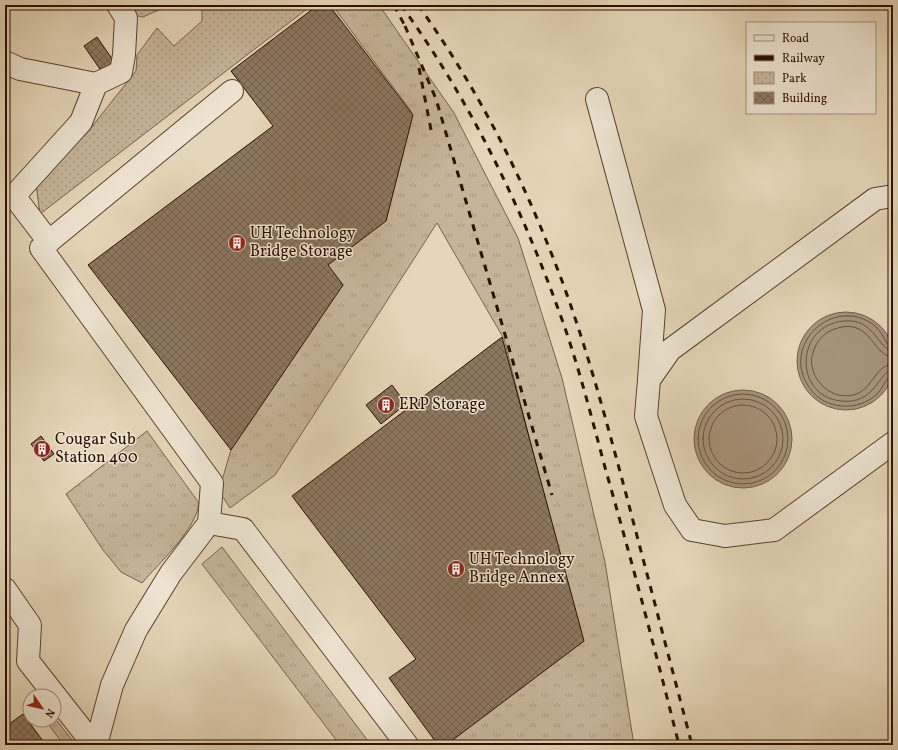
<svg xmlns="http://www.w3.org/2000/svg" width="898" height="750" font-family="Vollkorn,serif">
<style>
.grass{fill:url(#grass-tufts);stroke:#78624d}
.park{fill:url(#park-dots);stroke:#78624d}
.water{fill:#a5937a;stroke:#755f4a}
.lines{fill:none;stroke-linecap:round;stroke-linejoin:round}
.shore{stroke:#68523e;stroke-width:1}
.building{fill:url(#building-cross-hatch);stroke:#2c1001}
.minor-casing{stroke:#5a422f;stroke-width:24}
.minor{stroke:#ede4d1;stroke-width:22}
.rail{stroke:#2c1001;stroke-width:3;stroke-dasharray:7 7;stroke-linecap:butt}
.labels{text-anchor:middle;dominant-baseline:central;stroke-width:3;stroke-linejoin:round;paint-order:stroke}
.poi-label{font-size:16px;fill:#2c1001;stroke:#ede4d1;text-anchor:start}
</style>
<defs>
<pattern id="grass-tufts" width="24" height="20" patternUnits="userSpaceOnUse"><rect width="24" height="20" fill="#c5b499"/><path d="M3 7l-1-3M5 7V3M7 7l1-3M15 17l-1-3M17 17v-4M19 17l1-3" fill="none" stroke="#a99a82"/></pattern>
<pattern id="park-dots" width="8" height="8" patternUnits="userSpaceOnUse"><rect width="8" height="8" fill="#c5b499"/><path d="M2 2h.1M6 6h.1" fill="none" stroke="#a99a82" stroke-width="1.8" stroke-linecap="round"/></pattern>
<pattern id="building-cross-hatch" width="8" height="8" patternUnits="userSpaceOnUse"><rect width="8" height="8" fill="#8c7760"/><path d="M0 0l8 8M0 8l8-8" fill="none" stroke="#73604d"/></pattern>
</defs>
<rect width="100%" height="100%" fill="#e4d6b8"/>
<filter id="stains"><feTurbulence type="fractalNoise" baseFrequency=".005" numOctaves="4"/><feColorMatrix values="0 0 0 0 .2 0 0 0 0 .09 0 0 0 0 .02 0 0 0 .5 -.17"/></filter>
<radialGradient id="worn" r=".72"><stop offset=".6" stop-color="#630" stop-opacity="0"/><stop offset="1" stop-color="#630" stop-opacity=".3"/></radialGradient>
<path class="grass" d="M332 5H379L454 113 518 238 562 378 605 562 634 745H443L581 640 504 339 437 223 275 475 230 508 219 491 232 446 324 265 386 220 411 111Z
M147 431 199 503C196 530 159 563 142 583L121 572 103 550 66 494Z
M222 547 371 745H340L202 564Z
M54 717 76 745H64L45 720H54Z"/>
<path class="park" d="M127 5H170L143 17 133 15Z
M200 5H312L40 214 36 184 86 134 136 71 137 55 157 28 174 46 202 21V8Z"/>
<path class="water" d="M797 361a49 49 0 1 1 98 0a49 49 0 1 1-98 0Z
M694 439a49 49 0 1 1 98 0a49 49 0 1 1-98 0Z"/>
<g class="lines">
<path class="shore" d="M893 346 888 345C884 338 880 330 874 325 833 295 780 345 809 387 816 398 828 405 842 406 855 407 868 403 878 393 883 388 886 376 893 376
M893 351C878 350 875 318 844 321 795 325 793 396 841 401 876 405 878 371 893 370
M893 357C871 356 871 314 832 330 823 334 815 343 813 353 810 361 812 372 817 379 822 387 829 392 838 395 873 402 871 365 893 364
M698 439a45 45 0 1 1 90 0a45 45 0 1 1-90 0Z
M703 439a40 40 0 1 1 80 0a40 40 0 1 1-80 0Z
M709 439a34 34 0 1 1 68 0a34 34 0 1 1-68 0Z"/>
</g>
<path class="building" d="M318 5H329L413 115 386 221 328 265 343 285 231 450 88 265 273 126 231 71Z
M97 37 115 63 102 72 84 46Z
M502 337 584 641 446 745H438L389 678 416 659 292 496Z
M392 385 406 404 381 424 366 405Z
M41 436 54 454 44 461 31 444Z
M23 714 46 745H5V727Z"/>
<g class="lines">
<g class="minor-casing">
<path id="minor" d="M5 62 20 69 96 84 121 72 124 55 126 18 118 5
M597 99 654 310 649 379
M893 196 875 199 670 350 649 380 646 416 675 505 692 530 725 536 774 530 893 443
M49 242 14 196 81 122 96 84
M209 523 243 529 407 745
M5 589 30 625 28 661 94 745
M96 745 112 685 136 630 171 573 209 523 212 483 41 248 232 91"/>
</g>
<use href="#minor" class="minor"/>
<path class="rail" d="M394 5 407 30
M401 5C472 103 525 214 565 328 581 375 593 423 606 471 632 562 656 653 679 745
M418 5C472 80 516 164 550 250 582 329 604 412 626 494 648 578 670 661 692 745
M405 26 436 99 552 495
M419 68 432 135"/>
</g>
<defs>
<g id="building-disc" transform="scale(0.9)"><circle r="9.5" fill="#8f2418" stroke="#ede4d1"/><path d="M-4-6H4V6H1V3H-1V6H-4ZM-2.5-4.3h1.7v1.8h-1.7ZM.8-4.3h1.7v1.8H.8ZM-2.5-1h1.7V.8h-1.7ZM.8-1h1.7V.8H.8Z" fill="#fff"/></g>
</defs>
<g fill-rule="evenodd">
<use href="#building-disc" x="237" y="243"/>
<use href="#building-disc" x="386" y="405"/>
<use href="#building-disc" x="42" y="449"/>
<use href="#building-disc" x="456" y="569"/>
</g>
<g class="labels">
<g class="poi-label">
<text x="250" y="234">UH Technology<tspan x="250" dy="18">Bridge Storage</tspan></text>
<text x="399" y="405">ERP Storage</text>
<text x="55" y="440">Cougar Sub<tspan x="55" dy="18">Station 400</tspan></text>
<text x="469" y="560">UH Technology<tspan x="469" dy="18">Bridge Annex</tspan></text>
</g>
</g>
<rect width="898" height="750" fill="none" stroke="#e4d6b8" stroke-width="20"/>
<rect x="6" y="6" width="886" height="738" fill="none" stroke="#2c1001" stroke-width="2"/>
<rect x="10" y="10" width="878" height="730" fill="none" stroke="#2c1001"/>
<rect x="746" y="22" width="130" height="92" fill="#ede4d1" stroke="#a08f7e"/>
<rect x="754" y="35" width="20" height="6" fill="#ede4d1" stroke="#a08f7e"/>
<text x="782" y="42" font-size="12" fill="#2c1001">Road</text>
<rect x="754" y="55" width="20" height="6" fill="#2c1001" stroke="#a08f7e"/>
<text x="782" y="62" font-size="12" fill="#2c1001">Railway</text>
<rect x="754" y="72" width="20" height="12" fill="url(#park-dots)" stroke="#a08f7e"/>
<text x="782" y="82" font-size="12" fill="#2c1001">Park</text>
<rect x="754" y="92" width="20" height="12" fill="url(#building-cross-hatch)" stroke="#a08f7e"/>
<text x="782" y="102" font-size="12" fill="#2c1001">Building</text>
<g transform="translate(42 708) rotate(124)"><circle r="19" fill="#ede4d1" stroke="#a08f7e"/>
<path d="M0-3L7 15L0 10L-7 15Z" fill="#8f2418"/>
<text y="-6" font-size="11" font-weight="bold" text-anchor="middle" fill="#2c1001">N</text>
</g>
<rect width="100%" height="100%" filter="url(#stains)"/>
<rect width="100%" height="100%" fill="url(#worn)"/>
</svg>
